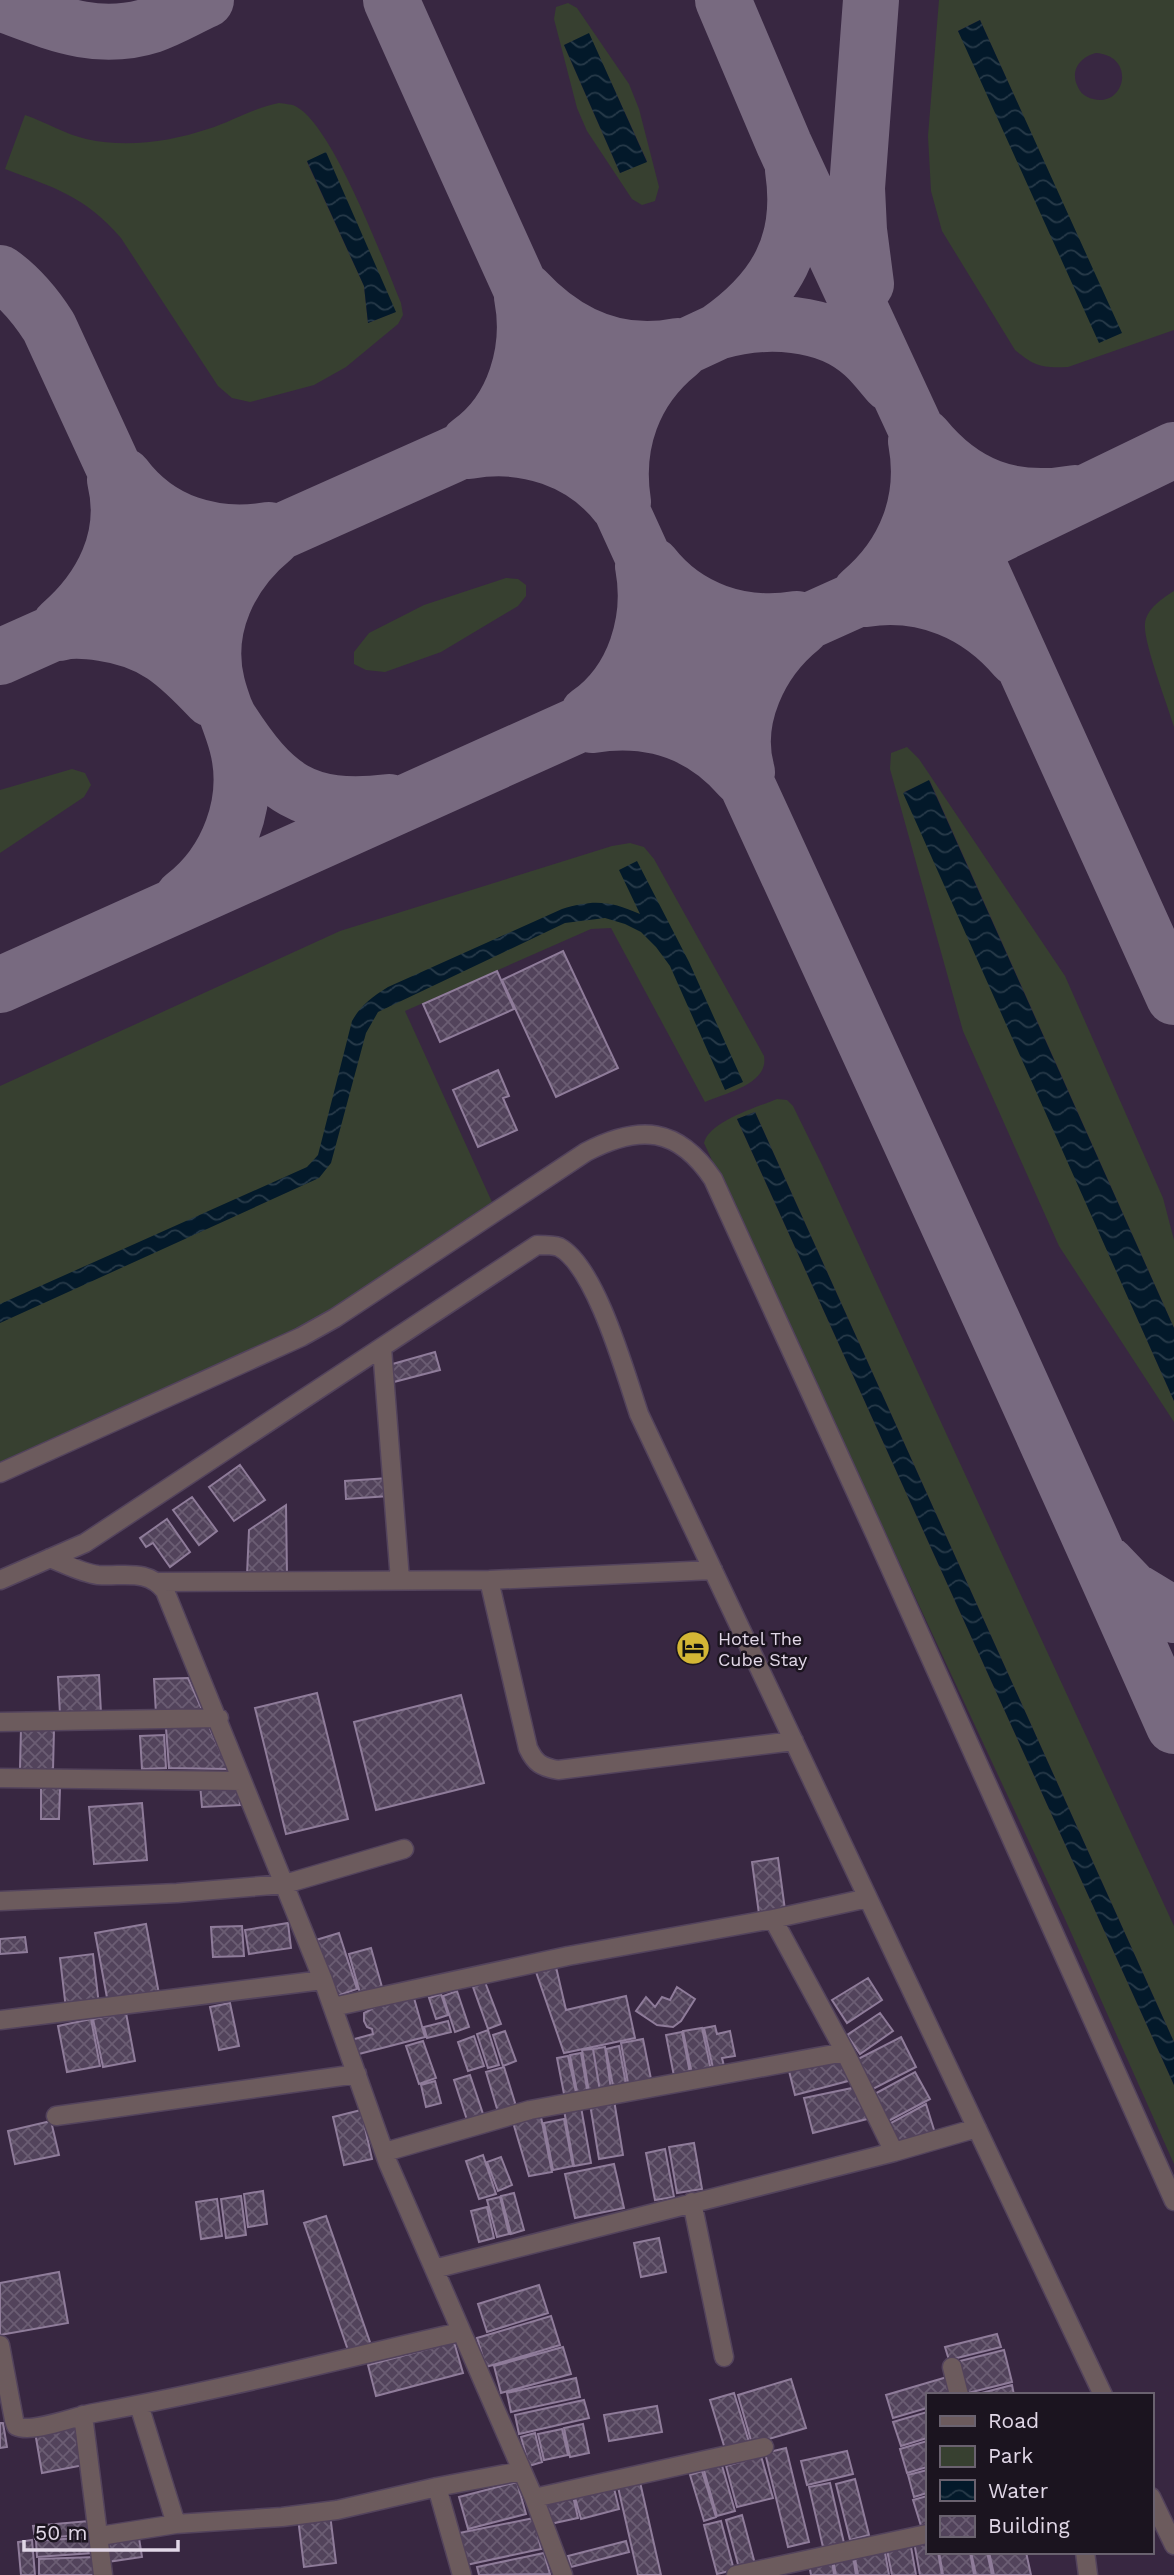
<svg xmlns="http://www.w3.org/2000/svg" width="1174" height="2575" font-family="'Work Sans',sans-serif">
<style>
.green{fill:#374030;fill-rule:evenodd}
.water{fill:url(#water-waves)}
.lines{fill:none;stroke-linecap:round;stroke-linejoin:round}
.taxiway{stroke:#786a80;stroke-width:56}
.building{fill:url(#building-cross-hatch);stroke:#8f7c9a;stroke-width:2}
.minor-casing{stroke:#53435c;stroke-width:21}
.minor{stroke:#6c5b5d;stroke-width:18}
.labels{text-anchor:middle;dominant-baseline:central;stroke-width:5;stroke-linejoin:round;paint-order:stroke}
.poi-label{font-size:18px;fill:#e1d7e7;stroke:#1b141f;text-anchor:start}
</style>
<defs>
<pattern id="water-waves" width="16" height="10" patternUnits="userSpaceOnUse" patternTransform="scale(1.75)"><rect width="16" height="10" fill="#03192a"/><path d="M0 5q4-4 8 0t8 0" fill="none" stroke="#273a49"/></pattern>
<pattern id="building-cross-hatch" width="8" height="8" patternUnits="userSpaceOnUse" patternTransform="scale(1.75)"><rect width="8" height="8" fill="#52435b"/><path d="M0 0l8 8M0 8l8-8" fill="none" stroke="#6b5d73"/></pattern>
</defs>
<rect width="100%" height="100%" fill="#382741"/>
<path class="green" d="M939 0H1174V330L1068 367C1042 368 1035 367 1015 350L942 231 931 191 928 136ZM980 20 1121 333 958 31ZM1096 53C1137 56 1125 108 1093 99 1085 97 1080 93 1077 85 1070 69 1082 56 1096 53Z
M568 3 577 8 629 84 639 109 659 187 655 201 642 205 632 199 587 131 577 108 554 19 556 7ZM589 34 647 161 620 173 564 45Z
M279 103C284 104 291 104 295 106 332 123 384 262 401 303L403 315 398 324 346 367 314 385 250 402 232 398 218 386 121 238C85 196 55 188 5 169L25 115C45 122 65 134 86 139 126 148 169 142 208 129 233 121 253 108 279 103ZM326 153 395 312 368 323 364 286 307 162Z
M506 578 518 579 526 585V596L518 606 441 652 385 672 366 670 354 664V652L369 633 424 605Z
M1174 591V727C1168 706 1143 642 1145 624 1146 609 1163 598 1174 591Z
M907 747 919 759 1065 976 1163 1198 1174 1240V1328L930 781 904 792 1174 1401V1422L1059 1246 963 1031 890 769 891 753Z
M72 769 85 773 91 785 84 797 0 853V790Z
M630 843 644 847 654 859 764 1056C769 1084 725 1093 705 1102L611 928 591 929 405 1011 492 1202 331 1310 294 1330 0 1462V1086L340 931 612 846Z
M777 1099 787 1100 793 1106 822 1165 1174 1926V2042L755 1112 737 1119 1174 2085V2164L1065 1919 704 1143C709 1121 758 1107 777 1099Z"/>
<path class="water" d="M980 20 1122 333 1099 343 958 31Z
M589 33 647 162 620 173 564 45Z
M326 152 396 312 368 323 364 286 307 161Z
M929 780 1174 1328V1401L903 793Z
M637 861 689 962 743 1082 725 1090 670 966 656 947 641 932 625 924 605 918 565 923 378 1012 366 1033 331 1163 319 1178 0 1323V1304L307 1167 318 1155 352 1021C361 1005 372 997 388 987L562 909C593 899 611 901 640 914L619 870Z
M755 1112 1174 2042V2085L737 1119Z"/>
<g class="lines">
<path class="taxiway" d="M391 0C648 577 918 1148 1174 1726
M723 0 784 144 971 548 1174 997
M0 3C52 22 96 43 152 25 170 19 188 8 206 0
M0 273C21 288 35 305 49 327L229 718C274 788 304 812 389 802
M866 284 859 230 857 188 871 0
M525 290C566 334 618 358 678 346
M717 332C776 291 804 243 793 170
M924 437C964 486 1012 504 1075 493
M469 443C515 411 532 349 522 297
M469 451C525 441 583 460 618 505
M124 476C159 523 213 539 269 530
M623 502C614 444 633 390 679 353
M652 565C687 610 742 628 797 619
M860 593C906 555 927 500 916 441
M865 599C924 590 978 613 1016 658
M60 625C102 589 129 537 115 480
M59 633C73 629 88 631 102 633 153 640 177 663 211 699
M0 657 450 456 717 332C764 318 827 320 864 355 874 364 882 375 890 384
M588 714C635 681 653 620 643 566
M592 725C650 716 702 732 741 778
M747 772C732 719 760 661 801 628
M183 897C228 863 252 801 237 745 232 725 222 705 217 684 203 628 230 573 273 538
M0 985 971 548 1174 450
M1107 1564 1131 1589 1174 1615"/>
</g>
<path class="building" d="M563 951 618 1068 556 1097 502 980Z
M497 971 514 1009 440 1042 423 1004Z
M498 1070 509 1096 503 1098 517 1130 478 1147 453 1090Z
M435 1352 440 1370 394 1382 389 1365Z
M240 1465 265 1500 234 1521 209 1487Z
M388 1478 389 1496 346 1499 345 1481Z
M192 1497 217 1531 199 1545 173 1510Z
M286 1505 287 1575H247L249 1530Z
M167 1519 190 1552 170 1567 153 1543 146 1547 140 1538Z
M99 1675 101 1713 60 1714 58 1677Z
M188 1678 204 1714H156L154 1679Z
M317 1693 348 1819 286 1834 255 1708Z
M461 1695 484 1783 376 1810 354 1722Z
M208 1724 228 1769 169 1768 166 1728Z
M21 1728 54 1729 53 1770 20 1769Z
M164 1735 166 1768 142 1769 140 1736Z
M238 1781 240 1805 202 1807 200 1784Z
M41 1788H60L59 1819H41Z
M142 1803 147 1860 94 1864 89 1807Z
M778 1858 785 1910 759 1914 752 1862Z
M288 1923 291 1948 249 1954 245 1930Z
M146 1924 159 1994 108 2003 95 1933Z
M242 1926 244 1956 213 1957 211 1927Z
M339 1933 357 1989 334 1997 316 1940Z
M25 1937 27 1952 0 1954V1939Z
M371 1948 382 1987 360 1993 349 1954Z
M93 1954 99 2005 66 2009 60 1958Z
M556 1967 566 2010 626 1996 635 2038 564 2053 536 1972Z
M868 1978 882 2000 847 2023 832 2000Z
M485 1982 501 2024 488 2029 473 1987Z
M677 1987 695 1999 681 2021 673 2027 657 2025 636 2011 646 1997 655 2007 662 1997 670 2000Z
M457 1991 469 2027 455 2032 443 1996Z
M441 1994 448 2015 436 2019 429 1998Z
M414 1998 425 2037 355 2055 351 2040 373 2034 372 2029 367 2027 364 2021V2013L377 2006Z
M230 2003 239 2046 219 2050 210 2007Z
M126 2013 135 2061 103 2067 93 2019Z
M880 2013 893 2031 860 2054 847 2035Z
M91 2019 100 2066 67 2072 58 2026Z
M448 2021 451 2032 427 2038 424 2027Z
M715 2026 717 2034 730 2031 735 2056 722 2058 724 2066 713 2068 704 2028Z
M702 2028 711 2070 692 2074 683 2031Z
M488 2030 499 2065 488 2068 477 2034Z
M505 2031 516 2061 503 2066 493 2035Z
M682 2032 690 2073 674 2076 666 2035Z
M474 2036 484 2066 468 2071 458 2042Z
M901 2037 916 2067 873 2089 858 2059Z
M643 2039 651 2079 628 2083 621 2043Z
M423 2041 436 2078 419 2084 406 2046Z
M619 2046 626 2084 613 2086 606 2049Z
M605 2047 611 2089 600 2091 593 2049Z
M593 2049 600 2091 589 2092 582 2050Z
M581 2053 588 2095 578 2097 570 2055Z
M568 2056 577 2097 565 2099 557 2058Z
M844 2059 852 2080 795 2095 789 2071Z
M504 2067 516 2106 498 2112 486 2072Z
M915 2072 930 2099 883 2124 869 2097Z
M470 2075 483 2114 467 2120 454 2080Z
M435 2081 441 2103 426 2107 421 2085Z
M857 2087 871 2118 813 2133 804 2098Z
M614 2100 623 2155 599 2159 590 2104Z
M926 2104 935 2133 894 2147 889 2124Z
M581 2107 591 2163 574 2166 564 2110Z
M361 2110 372 2159 344 2165 333 2117Z
M541 2117 552 2172 529 2176 512 2119Z
M564 2119 573 2166 553 2170 544 2123Z
M51 2121 59 2155 15 2164 8 2131Z
M694 2143 702 2189 677 2193 669 2147Z
M665 2149 674 2197 655 2200 646 2153Z
M483 2155 496 2194 479 2199 466 2161Z
M501 2157 512 2185 498 2191 487 2162Z
M614 2164 624 2208 575 2218 565 2174Z
M263 2191 267 2224 248 2227 244 2194Z
M514 2193 524 2230 511 2234 501 2196Z
M241 2196 246 2235 226 2238 221 2199Z
M500 2197 509 2234 497 2237 487 2200Z
M217 2199 222 2236 201 2239 196 2202Z
M487 2207 494 2238 479 2242 471 2211Z
M326 2216 372 2348 350 2356 304 2223Z
M659 2238 666 2272 641 2277 634 2243Z
M59 2272 68 2323 0 2335V2283Z
M539 2285 548 2313 487 2332 478 2304Z
M551 2316 560 2345 486 2367 477 2338Z
M997 2334 1001 2347 949 2360 945 2347Z
M454 2342 463 2373 376 2396 368 2365Z
M563 2347 571 2374 501 2393 494 2366Z
M1004 2350 1012 2382 964 2394 956 2362Z
M947 2377 952 2395H927V2408L893 2418 886 2395Z
M576 2378 580 2397 511 2412 507 2393Z
M791 2379 806 2428 752 2444 738 2395Z
M1012 2385 1014 2395H974Z
M734 2393 749 2442 725 2449 710 2400Z
M584 2400 589 2418 519 2434 515 2415Z
M657 2406 662 2432 609 2441 604 2415Z
M927 2412V2438L901 2446 893 2422Z
M0 2423H3L7 2447 0 2448Z
M76 2424 84 2465 42 2473 35 2432Z
M583 2424 589 2453 570 2457 564 2428Z
M562 2429 568 2455 544 2460 538 2434Z
M535 2433 542 2462 529 2466 521 2437Z
M927 2441V2467L907 2473 900 2449Z
M786 2448 809 2542 788 2547 765 2453Z
M847 2451 853 2474 807 2485 801 2461Z
M761 2456 773 2498 737 2507 726 2466Z
M721 2462 735 2511 717 2516 703 2467Z
M927 2470V2493L914 2497 908 2475Z
M702 2471 716 2517 704 2521 690 2475Z
M855 2479 869 2535 850 2540 836 2484Z
M517 2482 526 2514 468 2529 459 2497Z
M640 2482 661 2575H638L618 2487Z
M830 2483 844 2543 823 2547 809 2487Z
M613 2484 619 2509 581 2519 574 2494Z
M573 2496 578 2518 550 2524 545 2503Z
M927 2496V2524L921 2526 913 2500Z
M330 2514 336 2563 304 2567 298 2518Z
M742 2515 755 2564 739 2568 726 2520Z
M534 2518 541 2549 466 2565 459 2533Z
M89 2521 90 2534 35 2539 33 2526Z
M721 2521 734 2570 717 2574 704 2525Z
M91 2537 93 2553 37 2557 36 2541Z
M139 2538 142 2557 107 2562 104 2543Z
M927 2539V2552H938L942 2575H920L914 2542Z
M32 2540 35 2575H21L18 2542Z
M626 2541 629 2552 571 2567 568 2556Z
M910 2541 916 2575H892L886 2545Z
M884 2547 889 2575H858L854 2553Z
M939 2552H970L974 2575H943Z
M971 2552H987L992 2575H976Z
M989 2552H1026L1031 2575H994Z
M544 2553 550 2574 479 2575 477 2567Z
M853 2556 856 2575H836L833 2560Z
M95 2557 98 2575H39V2559Z
M832 2560 834 2575H811L809 2564Z"/>
<g class="lines">
<g class="minor-casing">
<path id="minor" d="M382 1348 400 1580
M0 1473 301 1337 335 1318 586 1152C640 1124 678 1127 713 1179L875 1534 1174 2201
M50 1558C65 1564 82 1573 98 1575 123 1577 148 1568 165 1591L323 1980 388 2163 534 2498 563 2575
M0 1580 85 1543 537 1245C544 1245 554 1245 559 1247 596 1266 626 1376 639 1414L1103 2395
M489 1580 528 1748C535 1763 541 1767 558 1770L794 1741
M159 1582 489 1580 713 1570
M0 1722 219 1718
M0 1778 242 1781
M0 1901 177 1893 285 1884 404 1849
M773 1919 845 2052 894 2152
M333 2007 568 1956 773 1919 868 1898
M0 2020 323 1980
M56 2116 357 2074
M385 2152 530 2110 845 2052
M692 2202 724 2357
M434 2269 894 2152 977 2128
M0 2345 14 2420 16 2426C32 2434 75 2416 94 2413 217 2391 338 2360 460 2332
M952 2367 959 2395
M139 2405 176 2524
M83 2415 103 2575
M437 2487 462 2575
M1151 2497 1174 2545
M534 2498 764 2447
M100 2536 176 2524 282 2517 337 2510 437 2487 522 2471
M1085 2552 1088 2575
M736 2575 927 2534"/>
</g>
<use href="#minor" class="minor"/>
</g>
<defs>
<g id="hotel-disc" transform="scale(1.75)"><circle r="9.5" fill="#d4b635" stroke="#1b141f"/><path d="M-6-4.5h1.5V1H6V5H4.5V3h-9V5H-6ZM-4 0a1.8 1.8 0 1 1 3.6 0ZM.5 0V-2.5h3Q6-2.5 6 0Z" fill="#111"/></g>
</defs>
<g fill-rule="evenodd">
<use href="#hotel-disc" x="693" y="1648"/>
</g>
<g class="labels">
<g class="poi-label">
<text x="718" y="1638">Hotel The<tspan x="718" dy="21">Cube Stay</tspan></text>
</g>
</g>
<rect x="926" y="2393" width="228" height="161" fill="#1b141f" stroke="#6a626f" stroke-width="2"/>
<rect x="940" y="2416" width="35" height="10" fill="#6c5b5d" stroke="#6a626f" stroke-width="2"/>
<text x="988" y="2428" font-size="21" fill="#e1d7e7">Road</text>
<rect x="940" y="2446" width="35" height="21" fill="#374030" stroke="#6a626f" stroke-width="2"/>
<text x="988" y="2463" font-size="21" fill="#e1d7e7">Park</text>
<rect x="940" y="2480" width="35" height="21" fill="url(#water-waves)" stroke="#6a626f" stroke-width="2"/>
<text x="988" y="2498" font-size="21" fill="#e1d7e7">Water</text>
<rect x="940" y="2516" width="35" height="21" fill="url(#building-cross-hatch)" stroke="#6a626f" stroke-width="2"/>
<text x="988" y="2533" font-size="21" fill="#e1d7e7">Building</text>
<path d="M24 2540v10h154v-10" fill="none" stroke="#e1d7e7" stroke-width="3.5"/>
<text x="35" y="2540" font-size="21" fill="#e1d7e7" stroke="#1b141f" stroke-width="5" paint-order="stroke">50 m</text>
</svg>
